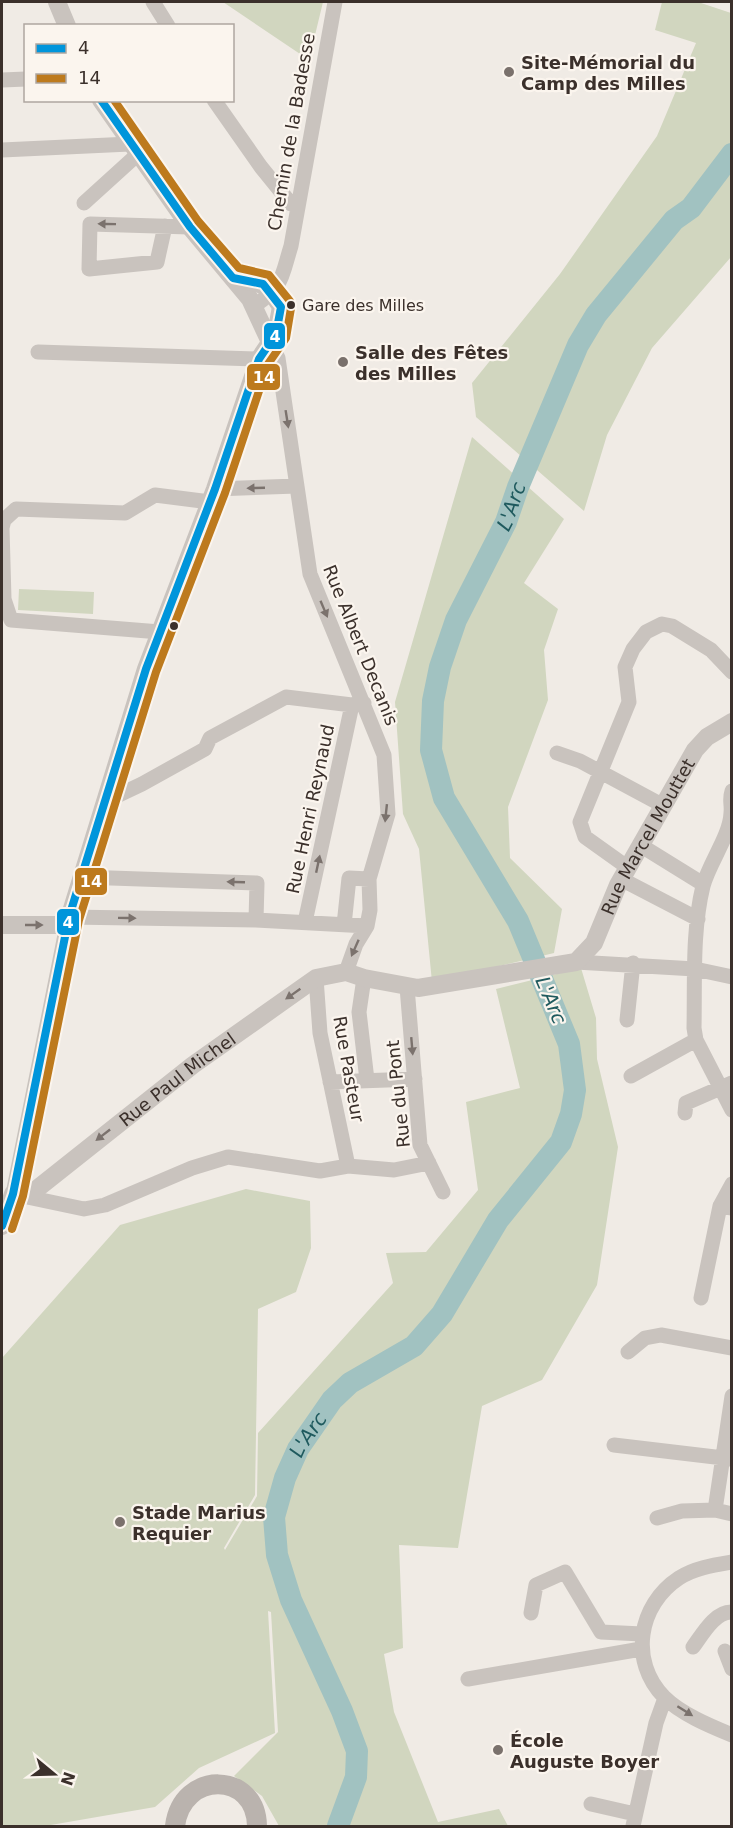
<svg xmlns="http://www.w3.org/2000/svg" width="733" height="1828" font-family="'DejaVu Sans',sans-serif">
<style>
.green{fill:#d1d6bf}
.lines{fill:none;stroke-linecap:round;stroke-linejoin:round}
.river{stroke:#a1c2c1;stroke-width:22}
.minor{stroke:#c9c3be;stroke-width:15}
.tertiary{stroke:#c9c3be;stroke-width:18}
.secondary{stroke:#bab3ae;stroke-width:20}
.bus-1-casing{stroke:#fbf5ee;stroke-width:12}
.bus-2-casing{stroke:#fbf5ee;stroke-width:12}
.bus-1{stroke:#0095db;stroke-width:8}
.bus-2{stroke:#bd7a1d;stroke-width:8}
.oneway{fill:#7b726d}
.poi-dot{fill:#7a716c;stroke:#fbf5ee;stroke-width:2}
.bus-dot{fill:#3b302b;stroke:#fbf5ee;stroke-width:2}
.labels{text-anchor:middle;dominant-baseline:central;stroke-width:4.5;stroke-linejoin:round;paint-order:stroke}
.bus-label{font-size:16px;fill:#3b302b;stroke:#fbf5ee;text-anchor:start}
.poi-label{font-size:18px;font-weight:bold;fill:#3b302b;stroke:#fbf5ee;text-anchor:start}
.street-label{font-size:18px;fill:#3b302b;stroke:#fbf5ee}
.water-label{font-size:20px;font-style:italic;fill:#1f5a5e;stroke:#fbf5ee}
.line-badge{stroke:#fbf5ee;stroke-width:2}
.badge-label{font-size:16px;text-anchor:middle;font-weight:bold;fill:#fff}
</style>
<rect width="100%" height="100%" fill="#f0ebe5"/>
<path class="green" d="M223 2H323L309 60Z
M662 2H698L731 13V257L652 348 607 435 584 511 476 417 472 383 560 274 657 136 696 43 655 30Z
M472 437 564 519 524 583 558 609 544 650 548 700 508 807 510 858 562 909 554 953 432 982 419 849 403 814 395 702Z
M19 589 94 592 93 614 18 610Z
M581 968 596 1018 597 1059 618 1147 597 1285 542 1380 482 1406 458 1548 399 1545 403 1648 384 1654 394 1712 438 1822 499 1809 508 1826H279L262 1796 234 1776 278 1732 271 1612 268 1611 275 1733 199 1768 155 1807 45 1826H2V1358L120 1225 246 1189 310 1201 311 1248 296 1292 258 1309 255 1495 224 1548 225 1550 257 1496 258 1433 393 1283 386 1253 426 1252 478 1190 466 1102 520 1088 496 989Z"/>
<g class="lines">
<path class="river" id="s1" d="M338 1826 356 1777 357 1751 342 1711 291 1600 277 1555 274 1517 285 1478 298 1449 332 1400 350 1383 414 1346 442 1314 498 1220 561 1142 571 1114 575 1090 569 1044 518 921 444 798 431 750 433 701 440 667 456 620 506 522 518 487 578 345 596 315 674 220 691 208 732 154"/>
<path class="minor" d="M153 2 168 26
M2 80 26 79
M214 100 261 167 291 204 296 205
M2 150 130 144
M84 203 138 154
M165 226 157 262 89 269 90 224 190 227
M254 306C284 286 281 278 291 246L335 2
M270 342 278 358 310 574 384 755 388 814 369 879 370 910 367 926 356 944 346 972
M38 352 259 359
M215 489 297 486
M2 528 4 599 11 620 160 632
M2 528 4 520 16 509 125 513 155 495 210 502
M557 753 580 761 662 805
M732 791C729 800 732 804 731 813 730 836 709 863 703 886 692 931 695 981 694 1028L696 1040 732 1110
M104 802 142 784 205 749 210 738 286 697 352 705 364 703
M640 845 703 884
M627 867 585 837 580 822 629 702 625 667 633 649 646 632 662 624 672 626 711 650 732 672
M82 877 257 883 256 920
M621 879 698 919
M69 917 256 920 367 926
M305 922 352 705
M67 925 13 1194 84 1209 105 1205 192 1168 228 1157 320 1171 348 1166 394 1170 429 1163
M344 925 349 878 369 879
M576 962 695 969 732 977
M316 978 320 1033 348 1166
M364 978 359 1012 367 1080
M407 987 420 1145 443 1192
M627 1020 633 963
M631 1076 696 1040
M330 1082 415 1079
M685 1113 686 1103 732 1083
M720 1206 732 1184
M701 1298 720 1206 732 1208
M628 1352 645 1338 661 1335 732 1348
M732 1396 715 1510 732 1514
M614 1445 732 1459
M657 1518 682 1511 715 1510
M732 1562C714 1565 694 1568 679 1578 638 1605 629 1661 664 1697 681 1714 710 1726 732 1735
M531 1613 536 1585 565 1572 601 1632 642 1634
M693 1647C702 1635 715 1611 732 1612
M725 1651 732 1669
M468 1679 641 1649
M591 1804 635 1814
M633 1826 656 1723 665 1698"/>
<g class="tertiary">
<path d="M57 2 67 26"/>
<path d="M101 100 190 227 250 299 270 342"/>
<path d="M2 925H67L146 669 215 489 259 359 276 334 281 307C265 280 262 285 233 278"/>
<path id="s2" d="M2 1226 13 1194 33 1192 193 1065 316 978 346 972 364 978 418 988 576 962 594 943 618 885 695 750 707 737 732 722"/>
</g>
<path class="secondary" d="M175 1826C182 1770 256 1771 257 1826"/>
<g class="bus-1-casing">
<path id="bus-1" d="M2 1226 13 1194 69 917 146 669 215 489 259 359 276 334 281 307 263 284 233 278 190 227 101 100"/>
</g>
<g class="bus-2-casing">
<path id="bus-2" d="M12 1229 23 1196 79 920 156 672 225 493 268 364 286 338 291 308 290 301 269 275 239 268 198 221 114 100"/>
</g>
<use href="#bus-1" class="bus-1"/>
<use href="#bus-2" class="bus-2"/>
</g>
<defs><path id="oneway-solid" d="M-6-.8H1V-3.2L6.5 0L1 3.2V.8H-6Z" transform="scale(1.5)"/></defs>
<g class="oneway">
<use href="#oneway-solid" transform="translate(107 224) rotate(-179)"/>
<use href="#oneway-solid" transform="translate(287 419) rotate(81)"/>
<use href="#oneway-solid" transform="translate(256 488) rotate(178)"/>
<use href="#oneway-solid" transform="translate(324 609) rotate(67)"/>
<use href="#oneway-solid" transform="translate(386 813) rotate(96)"/>
<use href="#oneway-solid" transform="translate(318 864) rotate(-78)"/>
<use href="#oneway-solid" transform="translate(236 882) rotate(-178)"/>
<use href="#oneway-solid" transform="translate(127 918) rotate(1)"/>
<use href="#oneway-solid" transform="translate(34 925)"/>
<use href="#oneway-solid" transform="translate(355 948) rotate(114)"/>
<use href="#oneway-solid" transform="translate(293 994) rotate(145)"/>
<use href="#oneway-solid" transform="translate(412 1046) rotate(85)"/>
<use href="#oneway-solid" transform="translate(103 1135) rotate(142)"/>
<use href="#oneway-solid" transform="translate(685 1711) rotate(32)"/>
</g>
<g class="poi-dot">
<circle cx="509" cy="72" r="6"/>
<circle cx="343" cy="362" r="6"/>
<circle cx="120" cy="1522" r="6"/>
<circle cx="498" cy="1750" r="6"/>
</g>
<g class="bus-dot">
<circle cx="291" cy="305" r="5"/>
<circle cx="174" cy="626" r="5"/>
</g>
<g class="labels">
<g class="bus-label">
<text x="302" y="305">Gare des Milles</text>
</g>
<g class="poi-label">
<text x="521" y="62">Site-Mémorial du<tspan x="521" dy="21">Camp des Milles</tspan></text>
<text x="355" y="352">Salle des Fêtes<tspan x="355" dy="21">des Milles</tspan></text>
<text x="132" y="1512">Stade Marius<tspan x="132" dy="21">Requier</tspan></text>
<text x="510" y="1740">École<tspan x="510" dy="21">Auguste Boyer</tspan></text>
</g>
<g class="street-label">
<text transform="translate(291 132) rotate(-80)">Chemin de la Badesse</text>
<text transform="translate(361 645) rotate(68)">Rue Albert Decanis</text>
<text transform="translate(310 809) rotate(-78)">Rue Henri Reynaud</text>
<text stroke="none"><textPath href="#s2" startOffset="819">Rue Marcel Mouttet</textPath></text>
<text transform="translate(349 1069) rotate(80)">Rue Pasteur</text>
<text stroke="none"><textPath href="#s2" startOffset="237">Rue Paul Michel</textPath></text>
<text transform="translate(398 1094) rotate(-96)">Rue du Pont</text>
</g>
<g class="water-label">
<text stroke="none"><textPath href="#s1" startOffset="1498">L'Arc</textPath></text>
<text transform="translate(551 1000) rotate(67)">L'Arc</text>
<text stroke="none"><textPath href="#s1" startOffset="418">L'Arc</textPath></text>
</g>
</g>
<g class="line-badge">
<rect x="263" y="322" width="23" height="28" rx="6" fill="#0095db"/>
<rect x="246" y="363" width="35" height="28" rx="6" fill="#bd7a1d"/>
<rect x="74" y="867" width="34" height="29" rx="6" fill="#bd7a1d"/>
<rect x="56" y="908" width="24" height="28" rx="6" fill="#0095db"/>
</g>
<g class="badge-label">
<text x="275" y="342">4</text>
<text x="264" y="383">14</text>
<text x="91" y="887">14</text>
<text x="68" y="928">4</text>
</g>
<rect width="733" height="1828" fill="none" stroke="#3b302b" stroke-width="6"/>
<rect x="24" y="24" width="210" height="78" fill="#fbf5ee" stroke="#aea6a0" stroke-width="1.5"/>
<rect x="36" y="44" width="30" height="9" fill="#0095db" stroke="#aea6a0" stroke-width="1.5"/>
<text x="78" y="54" font-size="18" fill="#3b302b">4</text>
<rect x="36" y="74" width="30" height="9" fill="#bd7a1d" stroke="#aea6a0" stroke-width="1.5"/>
<text x="78" y="84" font-size="18" fill="#3b302b">14</text>
<g transform="translate(54 1774) rotate(109)" stroke="#fbf5ee" stroke-width="4.5" paint-order="stroke">
<path d="M0-4.5L10 22L0 15L-10 22Z" fill="#3b302b"/>
<text y="-9" font-size="16" font-weight="bold" text-anchor="middle" fill="#3b302b">N</text>
</g>
</svg>
